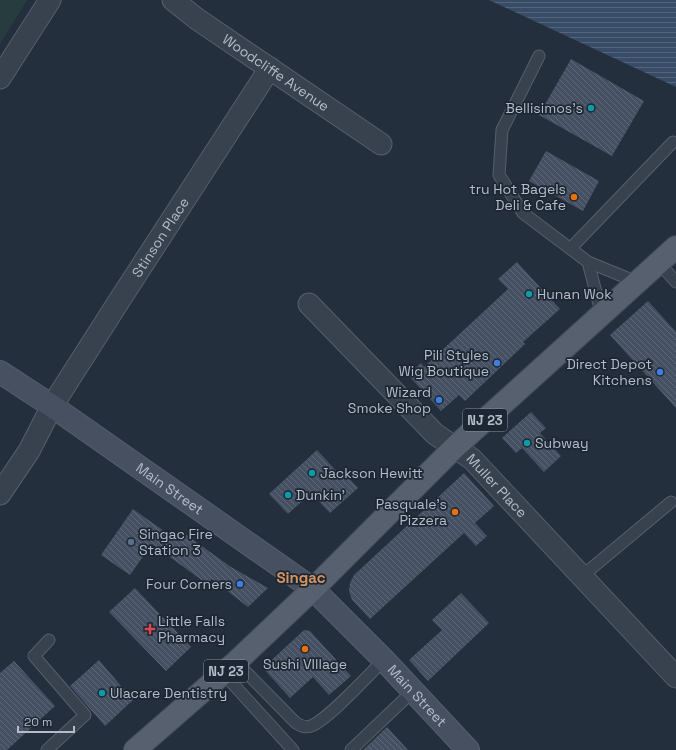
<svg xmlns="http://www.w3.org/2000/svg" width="676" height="750" font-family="'Space Grotesk',sans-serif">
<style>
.green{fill:#263c3f}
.water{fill:url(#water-rules)}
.building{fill:url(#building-back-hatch)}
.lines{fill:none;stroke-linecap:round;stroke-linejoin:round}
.lane-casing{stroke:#565f6c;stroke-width:13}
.street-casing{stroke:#565f6c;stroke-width:23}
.secondary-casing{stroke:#565f6c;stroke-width:24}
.primary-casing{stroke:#414a57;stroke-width:24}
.lane{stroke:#38414e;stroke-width:11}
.street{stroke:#38414e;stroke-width:21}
.secondary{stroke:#465061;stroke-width:22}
.primary{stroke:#56606e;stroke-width:22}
.culture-dot{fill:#0f9aa8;stroke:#1d2633;stroke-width:1.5}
.food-dot{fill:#e8710a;stroke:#1d2633;stroke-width:1.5}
.shop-dot{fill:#3f7fe0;stroke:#1d2633;stroke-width:1.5}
.service-dot{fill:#5c6f8a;stroke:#1d2633;stroke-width:1.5}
.health-dot{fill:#e0444e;stroke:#1d2633;stroke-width:1.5}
.labels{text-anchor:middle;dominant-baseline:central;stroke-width:3.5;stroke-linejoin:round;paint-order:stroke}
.shield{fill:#1d2633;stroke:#878f9c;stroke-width:1}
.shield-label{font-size:13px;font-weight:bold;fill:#b4bcc9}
.street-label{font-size:14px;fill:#b4bcc9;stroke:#1d2633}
.poi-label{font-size:14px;fill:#b4bcc9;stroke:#1d2633;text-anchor:end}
.neighbourhood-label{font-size:15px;font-weight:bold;fill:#d59563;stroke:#1d2633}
</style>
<defs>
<pattern id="water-rules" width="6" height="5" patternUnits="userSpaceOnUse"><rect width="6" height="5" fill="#394c67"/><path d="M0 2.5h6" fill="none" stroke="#53647b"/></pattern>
<pattern id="building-back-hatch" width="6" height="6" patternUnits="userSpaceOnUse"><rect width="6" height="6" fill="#455162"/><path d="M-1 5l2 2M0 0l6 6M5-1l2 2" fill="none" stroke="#5d6877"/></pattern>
</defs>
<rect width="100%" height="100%" fill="#242f3e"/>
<path class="green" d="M0 0H27L0 44Z"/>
<path class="water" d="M489 0H676V87Z"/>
<path class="building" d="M571 59 644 101 612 156 539 115Z
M546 151 599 181 583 211 529 181Z
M517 262 560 309 523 342 525 344 465 401 459 395 441 411 408 375 421 363 424 367 508 289 498 279Z
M648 301 676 332V408L610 335Z
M531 412 546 428 540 433 561 456 544 472 522 448 516 453 502 438Z
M317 450 340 475 343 472 358 488 330 513 311 493 288 514 269 494Z
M464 473 494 506 475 523 487 536 476 546 464 533 370 619 352 600 349 591 350 583 354 575Z
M133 509 178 541 185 534 231 567 268 588 248 607 212 579 207 584 152 544 130 575 101 555Z
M135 588 191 647 166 671 109 612Z
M461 593 489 623 428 681 409 660 442 630 432 620Z
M304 630 310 631 351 676 329 695 313 677 290 698 263 668Z
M99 660 133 700 105 726 70 686Z
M14 661 55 706 7 750H0V673Z
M387 727 408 750H363Z"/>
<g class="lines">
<g class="lane-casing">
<path id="lane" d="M539 56 502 130 499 175 523 213 588 262
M571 248 673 142
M659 263 676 282
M602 315 588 262 637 282
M581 577 671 502
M236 662 296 723C301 726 305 728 311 726 329 719 368 675 384 660
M223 673 293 750
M47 750 85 715 34 656 49 640
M351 750 413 691"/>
</g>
<g class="street-casing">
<g id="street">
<path id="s1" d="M173 0 197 19 381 144"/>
<path d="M0 78 50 0"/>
<path id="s2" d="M309 304 435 434 472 459 676 677"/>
<path id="s3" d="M0 494 29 451 52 406 119 301 270 68"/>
</g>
</g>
<g class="secondary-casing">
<g id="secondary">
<path id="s4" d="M0 372 52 406 313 589 384 660 468 750"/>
</g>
</g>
<g class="primary-casing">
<path id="primary" d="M135 750 236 662 313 589 455 447 676 247"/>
</g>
<use href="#lane" class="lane"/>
<use href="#street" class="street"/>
<use href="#secondary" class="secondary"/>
<use href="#primary" class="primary"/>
</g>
<g class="culture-dot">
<circle cx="591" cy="108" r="4"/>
<circle cx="529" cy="294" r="4"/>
<circle cx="527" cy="443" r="4"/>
<circle cx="312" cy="473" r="4"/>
<circle cx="288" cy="495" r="4"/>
<circle cx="102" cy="693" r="4"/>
</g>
<g class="food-dot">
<circle cx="574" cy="197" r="4"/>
<circle cx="455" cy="512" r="4"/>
<circle cx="305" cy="649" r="4"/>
</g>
<g class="shop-dot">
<circle cx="497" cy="363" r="4"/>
<circle cx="660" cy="372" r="4"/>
<circle cx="439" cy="400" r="4"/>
<circle cx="240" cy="584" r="4"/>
</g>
<circle class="service-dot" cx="131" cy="542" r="4"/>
<path class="health-dot" d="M148 623h4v4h4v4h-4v4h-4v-4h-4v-4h4z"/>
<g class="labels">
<g class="shield">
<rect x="463" y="409" width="44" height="22" rx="3"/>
<rect x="204" y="660" width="44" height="22" rx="3"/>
</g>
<g class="shield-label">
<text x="485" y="420">NJ 23</text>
<text x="226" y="671">NJ 23</text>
</g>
<g class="street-label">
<text stroke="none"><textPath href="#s1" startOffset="126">Woodcliffe Avenue</textPath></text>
<text stroke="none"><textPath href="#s3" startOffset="303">Stinson Place</textPath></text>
<text stroke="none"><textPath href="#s2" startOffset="262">Muller Place</textPath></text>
<text stroke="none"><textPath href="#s4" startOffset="206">Main Street</textPath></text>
<text stroke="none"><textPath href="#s4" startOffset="530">Main Street</textPath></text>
</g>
<g class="poi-label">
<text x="583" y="108">Bellisimos's</text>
<text x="566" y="189">tru Hot Bagels<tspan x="566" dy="16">Deli &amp; Cafe</tspan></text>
<text x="537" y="294" text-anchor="start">Hunan Wok</text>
<text x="489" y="355">Pili Styles<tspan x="489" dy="16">Wig Boutique</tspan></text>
<text x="652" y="364">Direct Depot<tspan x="652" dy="16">Kitchens</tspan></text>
<text x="431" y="392">Wizard<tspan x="431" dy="16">Smoke Shop</tspan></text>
<text x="535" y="443" text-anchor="start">Subway</text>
<text x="320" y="473" text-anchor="start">Jackson Hewitt</text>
<text x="296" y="495" text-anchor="start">Dunkin'</text>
<text x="447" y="504">Pasquale's<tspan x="447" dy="16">Pizzera</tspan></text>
<text x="139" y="534" text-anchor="start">Singac Fire<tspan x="139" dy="16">Station 3</tspan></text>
<text x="232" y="584">Four Corners</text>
<text x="158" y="621" text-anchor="start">Little Falls<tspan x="158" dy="16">Pharmacy</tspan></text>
<text x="305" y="664" text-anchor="middle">Sushi VIllage</text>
<text x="110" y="693" text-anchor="start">Ulacare Dentistry</text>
</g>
<g class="neighbourhood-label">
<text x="301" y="577">Singac</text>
</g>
</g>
<path d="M18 726v6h56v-6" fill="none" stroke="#b4bcc9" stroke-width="2"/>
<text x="24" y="726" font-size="12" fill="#b4bcc9" stroke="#1d2633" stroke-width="3" paint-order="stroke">20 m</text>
</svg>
